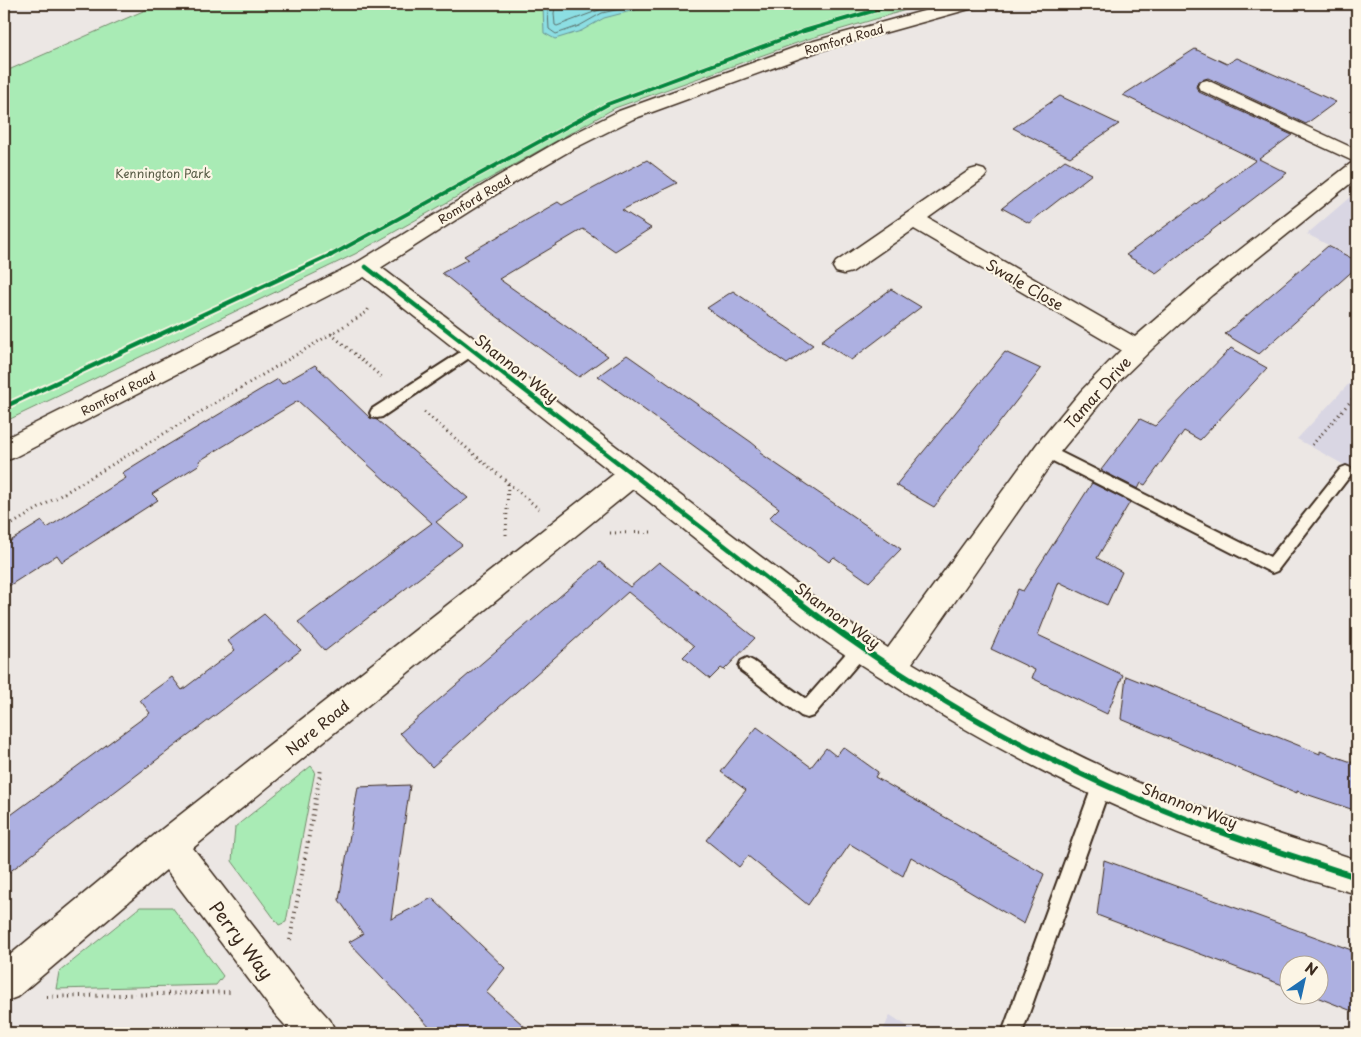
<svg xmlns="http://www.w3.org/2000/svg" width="1361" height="1037" font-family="'Playpen Sans',sans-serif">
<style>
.built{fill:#d9d6e3}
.green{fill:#a9ebb5;stroke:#728a6a}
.water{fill:#8cdee3;stroke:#6c9694}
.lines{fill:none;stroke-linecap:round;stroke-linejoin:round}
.shore{stroke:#5b726d;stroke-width:1}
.building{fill:#adb0e1;stroke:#3b2a1e}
.lane-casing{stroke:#3b2a1e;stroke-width:4}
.street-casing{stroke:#3b2a1e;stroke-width:3}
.secondary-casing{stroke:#3b2a1e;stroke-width:3}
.path-far1{stroke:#3b2a1e;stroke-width:3;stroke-dasharray:1 4;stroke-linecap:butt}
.path{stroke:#3b2a1e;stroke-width:4;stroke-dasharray:1 4.5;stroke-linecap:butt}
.lane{fill:#fcf5e5;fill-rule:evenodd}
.street{fill:#fcf5e5;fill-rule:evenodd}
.secondary{fill:#fcf5e5;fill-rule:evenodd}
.cycleway-far2-casing{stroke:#fcf5e5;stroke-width:5.5}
.cycleway-far1-casing{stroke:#fcf5e5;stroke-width:8}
.cycleway-casing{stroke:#fcf5e5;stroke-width:9}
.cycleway-far2{stroke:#00873e;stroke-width:4}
.cycleway-far1{stroke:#00873e;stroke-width:4.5}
.cycleway{stroke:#00873e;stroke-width:6}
.labels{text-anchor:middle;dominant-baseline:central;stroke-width:4.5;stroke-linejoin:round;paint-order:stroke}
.far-street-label{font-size:12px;fill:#3b2a1e;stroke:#fcf5e5}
.far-park-label{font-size:12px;fill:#565a44;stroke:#fcf5e5}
.street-label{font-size:15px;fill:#3b2a1e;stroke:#fcf5e5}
.near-street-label{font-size:18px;fill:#3b2a1e;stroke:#fcf5e5}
</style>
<rect width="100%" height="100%" fill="#ece7e4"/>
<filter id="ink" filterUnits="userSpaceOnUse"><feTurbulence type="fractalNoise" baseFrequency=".02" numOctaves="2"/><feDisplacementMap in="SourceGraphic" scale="10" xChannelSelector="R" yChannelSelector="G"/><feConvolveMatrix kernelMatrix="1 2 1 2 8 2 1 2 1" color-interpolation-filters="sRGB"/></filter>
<g filter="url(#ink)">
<path class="built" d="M1357 191V260L1307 234Z
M1357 375V472L1297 439Z
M890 1015 918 1033H882Z"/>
<path class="green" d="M159 4H926L805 40 615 108 355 254 4 422V72Z
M311 766 315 771 286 922 279 925 232 861 235 827Z
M140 907H172L223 976 216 985 56 989 59 972Z"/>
<path class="water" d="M548 4H658L604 18 581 31 555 39 544 33 543 7Z"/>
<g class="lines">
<path class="shore" d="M550 4 548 11 549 29 556 34 579 26 602 13 642 4
M556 4 554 13 555 25 557 26 615 4"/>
</g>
<path class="building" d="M1195 49 1227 64 1237 58 1336 102 1306 124 1208 78 1198 81 1196 87 1199 92 1292 135 1259 159 1287 173 1156 273 1126 255 1256 160 1123 95Z
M1060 96 1119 124 1070 157 1013 128Z
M647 160 677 183 622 210 651 228 615 251 583 229 499 279 608 356 579 377 480 304 442 273 468 259 464 256 558 202 562 205Z
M1065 160 1092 174 1029 223 1002 208Z
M1328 246 1357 261V267L1259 354 1225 334Z
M891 289 921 307 851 360 821 341Z
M733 291 752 304 813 345 787 364 707 308Z
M1231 348 1267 368 1200 440 1184 431 1145 485 1141 483 1138 489 1101 470 1140 419 1155 426Z
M1005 352 1041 369 934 507 896 485Z
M627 355 751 442 762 451 760 453 901 549 869 582 834 557 829 562 769 518 779 508 598 376Z
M315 365 370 418 377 420 468 498 436 522 462 545 325 651 298 622 432 523 298 401 199 461 200 464 152 494 158 500 62 562 57 555 4 589V545L42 521 47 528 126 478 122 473 151 455 278 379 282 384Z
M1092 483 1130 502 1097 558 1122 572 1107 605 1059 582 1038 635 1123 675 1107 714 1032 678 1035 670 991 649 1018 589 1023 591Z
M600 562 630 587 659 562 755 638 724 670 721 668 710 679 683 657 694 646 628 592 432 767 400 733Z
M264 614 301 650 4 876V820L150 713 140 700 172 677 182 690 235 650 228 641Z
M1126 676 1320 754V751L1357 764V811L1297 791V793L1121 719Z
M757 727 811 767 826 748 836 756 843 747 878 772 875 777 1044 874 1024 924 911 857 903 876 850 844 808 905 748 856 739 867 706 840 746 790 721 772Z
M410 785 391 919 432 898 505 968 486 992 532 1033H435L349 942 363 934 339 900 358 787Z
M1104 860 1357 952V1013L1309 994H1318V964H1288V987L1097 915Z"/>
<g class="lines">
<g class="lane-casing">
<path id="lane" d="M473 344 478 346 480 349 478 352 382 417 377 418 372 417 370 413 372 409Z
M1046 445 1270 557 1341 468 1346 466 1351 468 1353 472 1277 571 1272 573 1041 455 1039 451 1041 447Z
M861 641 867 643 869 648 867 653 813 716 807 718 801 716 741 671 739 666 741 661 747 658 753 661 806 699 855 643Z
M1102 775 1108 778 1111 784 1022 1033H1002L1093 784 1096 778Z"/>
</g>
<g class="street-casing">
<path id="street" d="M1207 80 1357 150V178L1212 295 1154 347 1116 384 1055 458 912 663C988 709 1065 752 1146 786 1215 815 1287 836 1357 860V894C1199 850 1048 782 909 695 880 676 850 659 821 638 757 590 696 538 633 489L193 848 301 988 330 1020 336 1033H292L275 1014 166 870 17 997 4 1002V960L157 833 614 474 358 272 355 267 358 262 366 260 374 262 844 620 888 648 1037 444 1081 391 1121 350 914 229 852 272 844 274 836 272 833 267 836 262 970 170 977 168 984 170 987 174 984 178 928 218 1135 337 1196 284 1350 164 1355 162 1200 90 1198 86 1200 82Z"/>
</g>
<g class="secondary-casing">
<path id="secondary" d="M949 4H975L973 8 819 51 633 119 573 149 509 186 374 272 13 458 4 461V439L358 262 495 178 559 141 619 111 807 43Z"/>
</g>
<path class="path-far1" d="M331 334 384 379
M424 412 539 509
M1312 445 1357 394
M4 529 331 334 367 312 370 306
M610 533 654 532
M506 535 508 484"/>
<path class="path" d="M290 940 321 769
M47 997 233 992"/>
<use href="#lane" class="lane"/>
<use href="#street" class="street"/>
<use href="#secondary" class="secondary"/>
<g class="cycleway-far2-casing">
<path id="cycleway-far2" d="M328 257 608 104 804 31 897 4"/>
</g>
<g class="cycleway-far1-casing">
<path id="cycleway-far1" d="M366 267 787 594
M4 407 331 255"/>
</g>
<g class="cycleway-casing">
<path id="cycleway" d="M786 592C900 681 1030 756 1164 810 1227 836 1292 856 1357 877"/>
</g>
<use href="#cycleway-far2" class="cycleway-far2"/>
<use href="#cycleway-far1" class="cycleway-far1"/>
<use href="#cycleway" class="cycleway"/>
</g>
</g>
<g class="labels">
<g class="far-street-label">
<text transform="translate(844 39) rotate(-16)">Romford Road</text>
<text transform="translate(474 199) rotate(-31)">Romford Road</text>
<text transform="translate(118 393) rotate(-27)">Romford Road</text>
</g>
<g class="far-park-label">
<text x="163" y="173">Kennington Park</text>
</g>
<g class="street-label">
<text transform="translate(1025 284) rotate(30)">Swale Close</text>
<text transform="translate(517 368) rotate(38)">Shannon Way</text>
<text transform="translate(1097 392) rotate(-48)">Tamar Drive</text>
<text transform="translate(838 615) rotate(36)">Shannon Way</text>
<text transform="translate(317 727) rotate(-39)">Nare Road</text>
<text transform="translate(1190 805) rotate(21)">Shannon Way</text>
</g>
<g class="near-street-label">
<text transform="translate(242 940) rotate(53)">Perry Way</text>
</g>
</g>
<rect width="1361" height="1037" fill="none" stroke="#fcf5e5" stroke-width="20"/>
<rect x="10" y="10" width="1341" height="1017" fill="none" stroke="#3b2a1e" stroke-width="2" filter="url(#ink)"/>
<g transform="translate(1304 980) rotate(34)"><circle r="24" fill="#fcf5e5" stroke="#afa495"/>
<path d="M0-4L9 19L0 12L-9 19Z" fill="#1f6fb2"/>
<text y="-8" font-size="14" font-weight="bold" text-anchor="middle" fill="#3b2a1e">N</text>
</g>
</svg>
